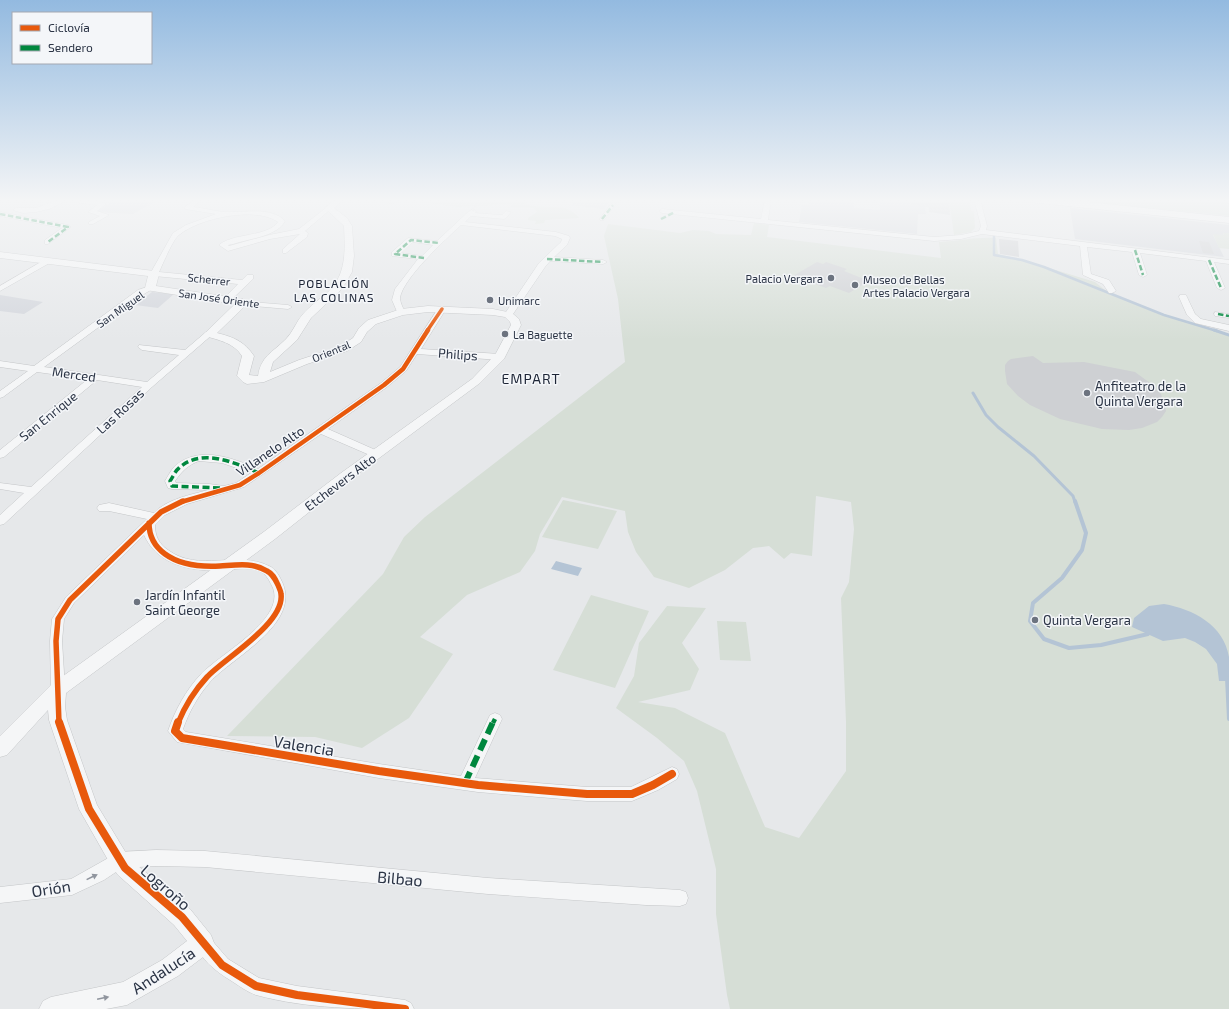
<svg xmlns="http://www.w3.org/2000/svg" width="1229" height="1009" font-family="'Exo 2',sans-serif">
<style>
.built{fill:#d4d7dd}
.green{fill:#d6ded6}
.water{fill:#b4c4d5}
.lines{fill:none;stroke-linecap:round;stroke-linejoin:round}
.stream-far2{stroke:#b4c4d5;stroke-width:2.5}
.stream-far1{stroke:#b4c4d5;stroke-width:3}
.stream{stroke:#b4c4d5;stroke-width:4}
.building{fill:#ced0d3}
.pedestrian-casing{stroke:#c4c6c8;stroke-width:1}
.minor-casing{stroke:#c4c6c8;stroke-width:1}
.tertiary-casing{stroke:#c4c6c8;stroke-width:1}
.primary-casing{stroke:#c2c5c8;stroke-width:1}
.pedestrian{fill:#f5f6f7;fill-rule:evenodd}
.minor{fill:#f5f6f7;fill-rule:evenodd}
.tertiary{fill:#f5f6f7;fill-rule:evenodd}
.primary{fill:#f8f8f8;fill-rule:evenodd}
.rail{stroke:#cecfd2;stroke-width:2;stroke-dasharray:1.5 2.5;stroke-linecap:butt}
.quiet-far3{stroke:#00873e;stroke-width:2.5;stroke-dasharray:5.5 2.5;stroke-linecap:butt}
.quiet-far2{stroke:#00873e;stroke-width:3.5;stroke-dasharray:7 3.5;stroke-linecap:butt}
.quiet-far1{stroke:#00873e;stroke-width:4.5;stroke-dasharray:9 4.5;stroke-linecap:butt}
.quiet{stroke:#00873e;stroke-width:6;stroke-dasharray:12 6;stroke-linecap:butt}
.cycleway-far3-casing{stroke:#f4f6f9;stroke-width:5}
.cycleway-far2-casing{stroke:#f4f6f9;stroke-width:6}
.cycleway-far1-casing{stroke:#f4f6f9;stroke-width:8}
.cycleway-casing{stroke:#f4f6f9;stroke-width:10}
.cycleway-far3{stroke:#e8590c;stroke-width:3.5}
.cycleway-far2{stroke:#e8590c;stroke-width:4.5}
.cycleway-far1{stroke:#e8590c;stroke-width:5.5}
.cycleway{stroke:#e8590c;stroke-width:8}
.oneway{fill:#90959e}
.poi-dot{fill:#6c737f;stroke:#f4f6f9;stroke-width:1.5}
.labels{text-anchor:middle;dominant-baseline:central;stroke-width:3;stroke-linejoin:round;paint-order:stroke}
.far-poi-label{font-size:11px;fill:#2b3445;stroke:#f4f6f9;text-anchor:start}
.far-street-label{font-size:11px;fill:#2b3445;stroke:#f4f6f9}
.far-neighbourhood-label{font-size:12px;letter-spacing:1px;fill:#1d2536;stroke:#f4f6f9}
.street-label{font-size:13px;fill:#2b3445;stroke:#f4f6f9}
.poi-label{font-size:13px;fill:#2b3445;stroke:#f4f6f9;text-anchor:start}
.neighbourhood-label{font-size:14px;letter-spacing:1px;fill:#1d2536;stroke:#f4f6f9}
.near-street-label{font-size:16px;fill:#2b3445;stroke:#f4f6f9}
</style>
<rect width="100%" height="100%" fill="#e6e8ea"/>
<path class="built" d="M97 199H159L133 214 96 212 110 203 93 201Z
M576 199H611L604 209 571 205Z
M802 199H854V208L880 210V199H924L926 214H918L917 234 799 222 802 204 808 205 809 201 802 200Z
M1070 208 1229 225V233H1223L1224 235H1213L1224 257 1075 239Z
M152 292 174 294 158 308 135 305Z
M0 295 43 302 24 314 0 311Z"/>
<path class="green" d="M383 199H524L526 205C543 209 568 202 579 218L545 220 544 223 535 224 536 221 528 220V218L537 212 534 208 511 207 512 204 458 207 421 202 406 201 390 204 380 202Z
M949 199H969L971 210 974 212 975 228 971 232 954 235Z
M1050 199H1190L1229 203V216C1169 209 1110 205 1050 199Z
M754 223 769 225 767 237 941 258 939 242C959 241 976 237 996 238L998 254 1023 260 1095 282 1105 290 1115 295 1168 316 1229 335V1009H730L727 995 716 914V869L697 791 684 761 657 738 616 708 634 676 639 643 667 606 706 608 682 643 699 669 690 690 638 702 675 708 725 733 765 827 799 838 846 771V722L841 598 849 582 854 529 851 502 816 496 812 556 791 553 784 559 769 546 753 548 725 570 689 588 654 577 636 552 628 532 625 511 562 497 540 534 535 551 520 572 467 595 420 637 453 654 409 718 362 748 315 737 227 736 383 574 404 537 425 517 625 362 618 299 604 236 608 224 680 233 693 230 709 231 716 234 751 235Z
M1223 233H1229V249L1219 248 1213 234 1224 235Z
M563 500 617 511 598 549 542 537Z
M591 595 649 611 615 688 553 670Z
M717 621 746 622 751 661 720 660Z"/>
<path class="water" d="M556 561 582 568 578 576 551 569Z
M1164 604C1193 609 1224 625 1229 657 1229 664 1229 673 1229 681H1219L1217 664 1206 649 1195 642 1185 638 1163 641 1132 627 1134 618 1149 606Z"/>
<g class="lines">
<path class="stream-far2" d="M994 236V255L1022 260 1044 267 1164 315 1217 331"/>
<path class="stream-far1" d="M1214 330 1229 335
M973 393 986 415 998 427 1034 456 1073 496 1075 502"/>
<path class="stream" d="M1075 501 1086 533 1082 550 1062 578 1033 603 1030 621 1044 639 1069 648 1101 645 1148 634 1150 631
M1227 678 1229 719"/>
</g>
<path class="building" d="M911 199 949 200 950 215 929 212V207L911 205Z
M999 239 1018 241 1019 257 1000 254Z
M1199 241 1209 242 1214 254 1203 253Z
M817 262 823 264 826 262 847 269 844 271 869 281 849 293 830 286 826 288 793 276Z
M1033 356 1043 363 1084 362 1135 372 1150 383 1161 394 1166 411 1162 417 1157 422 1142 428 1129 430 1102 429 1060 419 1030 405 1018 396 1007 384 1005 371V365L1008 361 1011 359Z"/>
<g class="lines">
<g class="pedestrian-casing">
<path id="pedestrian" d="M611 204 615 205 604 220H600V219Z"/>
</g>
<g class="minor-casing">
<path id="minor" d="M60 199H78L105 203V205L97 211 109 215 93 224H89V222L100 216 88 212 97 205 66 201 49 209 36 212 23 213 13 210 16 208H36Z
M196 199H203L193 207C203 208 215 211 224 212 243 213 271 206 285 221 278 236 248 239 233 244L228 245 229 246 269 235 299 229 327 207 332 208 305 231 308 233 307 237 286 253H283V249L300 234 270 239 228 251 219 245C233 233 268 237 278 222 256 206 199 218 179 235 173 239 163 264 159 272L242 280 247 275H253V279L230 301H227L223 299 238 284 154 276 150 274 173 233 186 225 216 214 185 209V207Z
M552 199H558L554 202 552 201Z
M614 199H620L616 203 613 201Z
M765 199H771L768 220 934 237 961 235 979 231 981 226 974 199H980L987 226 986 230 1229 260V264L1214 262 1225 288 1221 290 1217 288 1206 261 1140 253 1147 275 1143 277 1139 275 1132 252 1087 247 1091 274 1109 280 1116 291 1112 293H1109L1103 284 1083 275 1080 246 982 234 961 239 934 241 662 213 659 211 662 209 761 219Z
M473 209 476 211 475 213 500 215H502L506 211 511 212 506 218 504 219 471 216 465 222 556 232 569 236 570 238 567 245 554 257 603 260 607 262 603 264 550 261 545 267 511 317H505L504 315 539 263 561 242 562 239 555 236 461 225C446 239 403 278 400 298 400 302 403 308 405 312L404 314H398L392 300 395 289 418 259 392 256V252L408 238 437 241 467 213ZM413 242 433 245 422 256 401 253Z
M0 212 68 225 71 227 48 244H45V240L62 228 0 216Z
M46 259H49L53 261 0 291V286Z
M150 286 154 288 144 294 44 367 147 382 179 355 142 350 138 347 139 345 185 350 206 332H212L213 334 152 387 4 524 0 525V515L24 493 0 489V483L31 487 142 387 97 380 4 457 0 458V450L88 379 37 372 3 397 0 398V391L28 371 0 367V361L34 366 138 290Z
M1180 295H1186L1195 314 1201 319 1229 325V331L1195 323 1187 315 1179 297Z
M239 301 288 305 292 307 288 309 242 305 238 303Z
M439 307H442L446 309 421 349 500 354 504 357 500 360 417 354 406 371 387 387 328 429 380 452 381 454 380 456H372L321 434 244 487 187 504 165 515 155 525C155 536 159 544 168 550 199 573 237 550 269 566 276 569 280 577 283 584 299 625 233 657 210 682 198 696 189 712 183 729L186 732 379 764 461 776 490 715 495 713 500 715 502 719 475 778 587 787H631L672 767 677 769 679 774 677 779 658 790 632 801H587L478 792 379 778 177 742 168 731C175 710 186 690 201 674 220 654 285 620 273 588 270 582 268 577 263 573 252 566 237 569 224 570 193 572 158 566 144 535L74 603 64 619 62 641 65 689 63 693 58 695 53 693 51 689 50 641 52 619 54 616 66 597 147 519 109 511H99L97 508 99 505 109 503 154 513C167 499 190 495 208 490L172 489 168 488 165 481C168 476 171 470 175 466 199 445 233 458 258 469L381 383 400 367ZM199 461 222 463 251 473 236 483 224 486 209 484 176 483 175 481C182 471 188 465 199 461Z
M1215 312 1229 314V318L1215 316 1214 314Z
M156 850 205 851 488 878 680 890 686 892 688 898 686 904 680 906 646 905 488 894 205 867 156 866 122 868 104 880 72 895 0 903V887L71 879 119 852Z
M203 934 209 937 228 959 259 978 297 986 405 1000 411 1003 414 1009C361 1009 308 1009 256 995 247 992 238 985 230 980 215 971 201 959 194 943L197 937Z"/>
</g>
<g class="tertiary-casing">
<path id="tertiary" d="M336 199H345L334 208 347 218 352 226 354 256 352 272 342 289 311 318 297 340 273 362 270 372 299 360 339 347 353 338 359 328 368 320 401 309 428 306 493 309 512 313 519 319 521 325 504 359 480 383 351 479 275 539 66 693 65 707 67 720 97 805 126 853 132 861 190 909 211 935 214 943 211 951 178 976 127 1005 106 1009H39L43 1001 51 997 123 982 162 960 187 941 174 925 118 875 112 867 79 809 49 720 48 710 7 755 0 757V736L52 684 265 531 341 473 472 379 495 355 511 325 510 322 505 317 493 315 428 312 403 315 376 324 367 332 361 342 347 351 307 364 264 382 247 384 243 382 237 376 242 356C234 343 219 340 205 336L204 334 235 304 146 290 145 288 148 276 0 258V252L154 271 159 274 156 286 243 299 247 303 246 305 217 333C233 337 244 341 254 356L249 375 258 376C261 356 272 353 286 339 293 332 296 322 303 314 310 306 320 299 328 292 347 274 345 250 344 226L325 208Z"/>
</g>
<g class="primary-casing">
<path id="primary" d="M1025 199H1059L1229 217V223L1030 202 1026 201Z
M1216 199H1229V203L1217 201Z"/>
</g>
<use href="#pedestrian" class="pedestrian"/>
<use href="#minor" class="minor"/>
<use href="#tertiary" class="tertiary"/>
<use href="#primary" class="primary"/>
<path class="rail" d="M473 211 479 199"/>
<path class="quiet-far3" d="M0 214 68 227 48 242
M602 219 613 205
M661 219 675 212
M1135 250 1143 275
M424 258 395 254 411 240 439 243
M547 259 603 262
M1209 260 1221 288
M1218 314 1229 316"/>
<path class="quiet-far2" d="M220 488 172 486 170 481C173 477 175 471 179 468 202 447 235 463 259 473"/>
<path class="quiet-far1" d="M493 723 495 719"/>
<path class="quiet" d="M465 783 493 722"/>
<g class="cycleway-far3-casing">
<path id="cycleway-far3" d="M427 331 442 309"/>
</g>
<g class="cycleway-far2-casing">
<path id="cycleway-far2" d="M181 502 240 485 259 473 384 385 403 369 428 330"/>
</g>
<g class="cycleway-far1-casing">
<path id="cycleway-far1" d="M149 523C149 536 154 546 165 554 180 565 202 567 220 566 236 565 253 562 267 571 273 574 275 579 278 585 279 588 281 591 281 594 285 623 225 658 207 677 194 691 185 706 178 723
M59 723 56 641 58 619 70 600 161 512 183 501"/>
</g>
<g class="cycleway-casing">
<path id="cycleway" d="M59 722 89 809 125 868 182 917 222 965 256 986 297 995 405 1009
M178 722 175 731 182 738 379 771 478 785 587 794H632L653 785 672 774"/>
</g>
<use href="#cycleway-far3" class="cycleway-far3"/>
<use href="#cycleway-far2" class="cycleway-far2"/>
<use href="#cycleway-far1" class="cycleway-far1"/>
<use href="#cycleway" class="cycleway"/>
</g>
<defs><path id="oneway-solid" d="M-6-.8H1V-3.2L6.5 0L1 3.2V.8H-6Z"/></defs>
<g class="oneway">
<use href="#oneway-solid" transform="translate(92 877) rotate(-26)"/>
<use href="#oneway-solid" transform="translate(103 998) rotate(-12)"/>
</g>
<linearGradient id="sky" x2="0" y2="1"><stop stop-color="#93bae0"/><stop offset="0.59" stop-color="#f4f5f6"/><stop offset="1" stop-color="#f4f5f6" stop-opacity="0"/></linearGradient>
<rect width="1229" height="340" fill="url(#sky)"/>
<g class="poi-dot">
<circle cx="831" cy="278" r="4"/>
<circle cx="855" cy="285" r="4"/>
<circle cx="490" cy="300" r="4"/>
<circle cx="505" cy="334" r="4"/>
<circle cx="1087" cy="393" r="4"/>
<circle cx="137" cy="602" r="4"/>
<circle cx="1035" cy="620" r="4"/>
</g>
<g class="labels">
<g class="far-poi-label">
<text x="823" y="278" text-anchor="end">Palacio Vergara</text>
<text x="863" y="279">Museo de Bellas<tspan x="863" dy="13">Artes Palacio Vergara</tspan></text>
<text x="498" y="300">Unimarc</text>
<text x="513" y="334">La Baguette</text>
</g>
<g class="far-street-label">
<text transform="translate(209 279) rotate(6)">Scherrer</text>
<text transform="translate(219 298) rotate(8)">San José Oriente</text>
<text transform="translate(120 309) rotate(-35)">San Miguel</text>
<text transform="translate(331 351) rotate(-22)">Oriental</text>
</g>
<g class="far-neighbourhood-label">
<text x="334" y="283">POBLACIÓN<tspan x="334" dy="14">LAS COLINAS</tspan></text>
</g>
<g class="street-label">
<text transform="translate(458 354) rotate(4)">Philips</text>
<text transform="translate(74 374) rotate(8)">Merced</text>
<text transform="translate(120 411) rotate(-43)">Las Rosas</text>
<text transform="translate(48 416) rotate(-39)">San Enrique</text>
<text transform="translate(270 451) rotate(-34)">Villanelo Alto</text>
<text transform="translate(340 482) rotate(-37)">Etchevers Alto</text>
</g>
<g class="poi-label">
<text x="1095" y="386">Anfiteatro de la<tspan x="1095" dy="15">Quinta Vergara</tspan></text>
<text x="145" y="595">Jardín Infantil<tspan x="145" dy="15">Saint George</tspan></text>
<text x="1043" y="620">Quinta Vergara</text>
</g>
<g class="neighbourhood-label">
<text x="531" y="378">EMPART</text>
</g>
<g class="near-street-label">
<text transform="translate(304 745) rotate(9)">Valencia</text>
<text transform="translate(400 878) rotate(5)">Bilbao</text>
<text transform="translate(166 887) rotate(41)">Logroño</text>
<text transform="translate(51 888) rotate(-9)">Orión</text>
<text transform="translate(163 970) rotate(-33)">Andalucía</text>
</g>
</g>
<rect x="12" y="12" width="140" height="52" fill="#f4f6f9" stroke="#a4a8b1"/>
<rect x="20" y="25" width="20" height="6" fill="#e8590c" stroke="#a4a8b1"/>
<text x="48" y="32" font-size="12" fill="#2b3445">Ciclovía</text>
<rect x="20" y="45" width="20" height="6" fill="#00873e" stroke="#a4a8b1"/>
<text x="48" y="52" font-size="12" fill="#2b3445">Sendero</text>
</svg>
